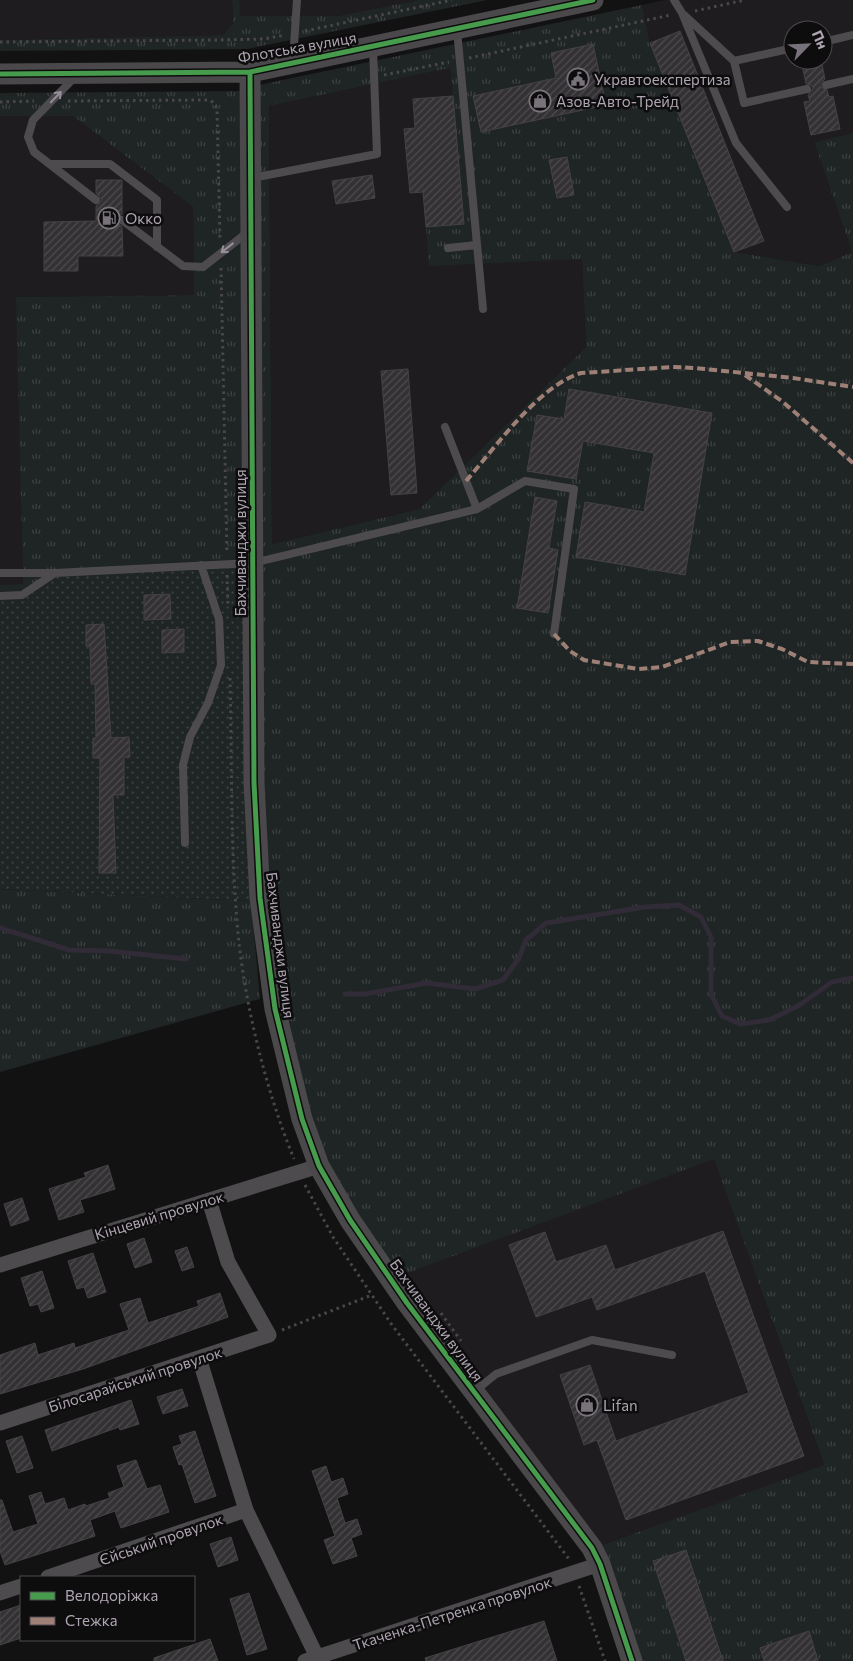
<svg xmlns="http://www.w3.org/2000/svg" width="853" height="1661" font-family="Commissioner,sans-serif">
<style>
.built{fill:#1e1c1e;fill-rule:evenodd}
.grass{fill:url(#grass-tufts);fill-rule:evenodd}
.garden{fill:url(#garden-dots)}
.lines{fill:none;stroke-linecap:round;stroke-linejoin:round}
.stream{stroke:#302b36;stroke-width:5}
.building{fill:url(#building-hatch);stroke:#454246}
.path{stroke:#49474a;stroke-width:3;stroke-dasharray:2.5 4;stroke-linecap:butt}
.lane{stroke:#4d4b4e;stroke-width:8}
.street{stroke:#4d4b4e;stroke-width:15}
.secondary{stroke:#4a484a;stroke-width:21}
.quiet{stroke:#9e8076;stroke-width:4;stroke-dasharray:8 4;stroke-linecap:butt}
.cycleway-casing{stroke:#0e0d0e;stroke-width:8}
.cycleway{stroke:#469c4c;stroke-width:5}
.oneway{stroke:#968e99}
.labels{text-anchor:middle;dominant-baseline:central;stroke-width:5;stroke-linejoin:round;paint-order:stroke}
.street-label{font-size:15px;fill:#afa5b2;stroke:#0e0d0e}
.poi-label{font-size:15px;fill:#afa5b2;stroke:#0e0d0e;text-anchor:start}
</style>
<defs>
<pattern id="grass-tufts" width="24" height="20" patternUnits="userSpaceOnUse" patternTransform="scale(1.25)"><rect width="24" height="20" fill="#1f2424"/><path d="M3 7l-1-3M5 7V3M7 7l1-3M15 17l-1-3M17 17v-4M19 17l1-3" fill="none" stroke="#3d4141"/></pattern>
<pattern id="garden-dots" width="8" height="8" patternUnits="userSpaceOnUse" patternTransform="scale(1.25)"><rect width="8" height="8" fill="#1f2424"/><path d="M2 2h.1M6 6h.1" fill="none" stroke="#3d4141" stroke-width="1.8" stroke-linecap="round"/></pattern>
<pattern id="building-hatch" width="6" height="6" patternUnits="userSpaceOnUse" patternTransform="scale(1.25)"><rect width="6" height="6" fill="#333133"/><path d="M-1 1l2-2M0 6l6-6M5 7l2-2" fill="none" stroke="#4e4c4e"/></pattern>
</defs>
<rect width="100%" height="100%" fill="#131213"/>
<path class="built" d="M0 0H232L233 23 223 35 0 40Z
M239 0H418L337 16H239Z
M665 0H853V133L814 142 852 252 819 266 734 252 650 43 642 5ZM793 30H823V60H793Z
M450 68 464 224 582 259 586 347 419 509 272 544 269 106Z
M0 116H73L193 207 194 295 17 297 23 585H0Z
M714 1158 824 1466 594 1548 400 1276Z"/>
<path class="grass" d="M232 0H239L240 16H337L418 0H487L247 49 0 51V40L223 35 233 23Z
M642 5 650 43 734 252 819 266 852 252 814 142 853 133V1661H641L594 1548 824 1465 714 1159 400 1276C365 1226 328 1176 310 1117 258 950 263 773 262 600 261 428 260 256 259 85ZM450 68 464 224 426 227 429 266 582 259 586 347 419 509 272 544 269 106Z
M241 91 244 563 22 595 0 596V585L23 584 16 297 194 295 193 207 73 116H0V93Z
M0 889 251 901 260 999 0 1072Z"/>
<path class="garden" d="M244 563 251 901 0 889V596L22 595 55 573Z"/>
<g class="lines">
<path class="stream" d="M0 928 69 950 109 951 186 959
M345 994H365L427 983 475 989 503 980 519 958 526 940 546 923 645 907 679 905 701 917 711 937V994L722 1016 740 1024 769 1020 798 1006 832 982 853 978"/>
</g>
<path class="building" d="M680 31 764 241 734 252 650 43Z
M593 44 606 105 481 132 473 96 556 78 551 53Z
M801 60H821L825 79 821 83V87L827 90 829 97 833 96 840 129 811 135 804 102 810 101 808 95 813 88 811 85 806 84Z
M453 96 464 224 426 227 423 192 410 193 404 129 415 128 413 99Z
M567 157 574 195 557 198 549 160Z
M372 175 375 198 336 204 332 181Z
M96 180H122V214L116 220 122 227 123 256H78V271H44V222L96 221V206L102 200 96 193Z
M408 369 417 493 391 495 381 371Z
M569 389 712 413 685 575 576 557 585 502 644 512 654 453 583 441 576 479 527 471 537 415 564 419Z
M535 497 557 501 549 548 558 550 548 613 517 608Z
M170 594 171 619 144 620V595Z
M104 624 111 738 129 737 130 757H124V795H113L116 873H99L100 758H93V738H96L95 684H91L90 646H86V625Z
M184 629V652L162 653V630Z
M108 1165 115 1189 80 1200 84 1212 59 1220 49 1189 86 1177 84 1173Z
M22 1198 29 1220 11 1226 4 1204Z
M723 1231 804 1456 626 1520 597 1440 584 1445 560 1375 590 1365 616 1441 749 1393 705 1271 597 1310 592 1297 536 1317 509 1245 545 1232 556 1262 606 1245 615 1270Z
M144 1238 152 1262 135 1268 127 1244Z
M187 1247 194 1267 182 1271 175 1251Z
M93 1253 106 1292 88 1298 84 1287 77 1289 68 1261Z
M42 1271 54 1308 41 1312 38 1304 30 1306 21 1278Z
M220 1293 228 1317 83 1369 0 1394V1355L35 1343 38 1355 74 1343 75 1348 129 1330 120 1304 140 1298 148 1323 199 1306 197 1301Z
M182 1389 188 1406 163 1414 157 1397Z
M131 1400 139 1424 120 1430 119 1427 52 1451 45 1430Z
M195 1431 216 1496 195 1503 182 1464 179 1465 173 1447 182 1444 179 1436Z
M22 1436 33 1468 17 1473 6 1441Z
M136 1460 147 1489 160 1485 169 1512 121 1528 115 1511 90 1520 95 1536 5 1565 0 1551V1500H2L13 1532 38 1524 29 1496 41 1492 45 1504 64 1498 68 1510 85 1504 86 1506 110 1498 108 1493 124 1487 117 1466Z
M326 1466 331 1482 343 1478 348 1494 337 1498 345 1523 357 1519 362 1534 351 1538 357 1556 333 1564 324 1540 335 1536 312 1471Z
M231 1537 238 1560 218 1567 210 1544Z
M686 1550 723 1661H686L653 1561Z
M249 1593 267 1649 247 1655 230 1599Z
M21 1605V1638L0 1645V1612Z
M544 1621 557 1661H426L425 1658Z
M809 1631 818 1661H764L760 1648Z
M210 1639 218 1661H154V1658Z"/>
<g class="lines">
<path class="path" d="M695 11 745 0
M305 31 452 0
M0 42 216 40 264 39 285 35
M469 58 671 15
M384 75 449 62
M68 101 207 100 213 102 217 108 220 239
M0 102 34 101
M221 268 227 554
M227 575 228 606
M230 678C232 766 230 855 239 943 247 1013 267 1093 294 1159
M305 1185 333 1237 392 1325 569 1559
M441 1313 461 1341
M282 1330 372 1295
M579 1586 605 1661"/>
<path class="lane" d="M674 0 682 13 736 143 787 207
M684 15 734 61 744 103 807 89
M457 30 483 309
M823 42 853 35
M293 60 297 0
M734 61 793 48
M74 78 33 120 28 137 34 152 96 200
M826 85 853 79
M50 164H110L157 200V247
M252 178 377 154 373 48
M122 220 183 266 203 267 248 232
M448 248 477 245
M445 427 477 509
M0 573H55L253 563 477 509 525 481 574 489 554 634
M0 596 22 595 55 573
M185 843 183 765 190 737 208 703 221 665 219 619 201 565
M475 1391 496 1374 592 1340 672 1355"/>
<path class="street" d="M0 1265 319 1166
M199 1358 246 1510 317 1657
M0 1423 269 1335 228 1262 209 1200
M48 1577 246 1510
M0 1593 21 1586
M305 1661 600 1564"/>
<path class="secondary" d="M250 72 254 783 260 898 275 1009 302 1119 319 1166 350 1220 407 1303 592 1548 600 1564 632 1661
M0 74 250 72 593 0"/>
<path class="quiet" d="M745 375 783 402 853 463
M466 481C496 447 537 387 581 373L673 367 695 368 793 378 853 387
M554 634 570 651 584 660 638 669 662 667 730 642 758 641 782 649 808 662 853 664"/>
<g class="cycleway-casing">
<path id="cycleway" d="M250 72 254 783 260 898 275 1009 302 1119 319 1166 350 1220 407 1303 592 1548 600 1564 632 1661
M0 74 250 72 593 0"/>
</g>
<use href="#cycleway" class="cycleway"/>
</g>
<defs><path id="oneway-shaft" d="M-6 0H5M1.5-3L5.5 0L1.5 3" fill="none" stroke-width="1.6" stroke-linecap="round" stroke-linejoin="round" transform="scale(1.25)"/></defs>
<g class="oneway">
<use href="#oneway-shaft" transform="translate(56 97) rotate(-46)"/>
<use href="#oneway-shaft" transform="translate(227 248) rotate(142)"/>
</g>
<defs>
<g id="civic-ring" transform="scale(1.125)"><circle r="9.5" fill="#0e0d0e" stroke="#78727a" stroke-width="1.5"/><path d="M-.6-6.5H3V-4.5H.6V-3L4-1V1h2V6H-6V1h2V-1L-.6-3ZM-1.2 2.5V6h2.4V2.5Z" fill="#78727a"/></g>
<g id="shop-ring" transform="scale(1.125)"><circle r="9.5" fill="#0e0d0e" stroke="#78727a" stroke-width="1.5"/><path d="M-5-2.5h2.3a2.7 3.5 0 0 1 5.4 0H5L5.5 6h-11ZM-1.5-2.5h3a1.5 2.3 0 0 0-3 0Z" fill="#78727a"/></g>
<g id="fuel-ring" transform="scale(1.125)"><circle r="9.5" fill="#0e0d0e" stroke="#78727a" stroke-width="1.5"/><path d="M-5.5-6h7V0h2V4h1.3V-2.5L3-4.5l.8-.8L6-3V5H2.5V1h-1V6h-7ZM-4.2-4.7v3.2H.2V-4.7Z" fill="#78727a"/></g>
</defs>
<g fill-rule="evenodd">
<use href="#civic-ring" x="578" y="79"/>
<use href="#shop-ring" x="540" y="101"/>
<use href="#fuel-ring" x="109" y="218"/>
<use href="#shop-ring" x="587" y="1405"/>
</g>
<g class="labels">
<g class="street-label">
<text transform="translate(297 47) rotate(-10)">Флотська вулиця</text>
<text transform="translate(240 543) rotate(-90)">Бахчиванджи вулиця</text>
<text transform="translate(281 945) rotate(83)">Бахчиванджи вулиця</text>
<text transform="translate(159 1215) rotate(-17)">Кінцевий провулок</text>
<text transform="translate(437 1320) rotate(54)">Бахчиванджи вулиця</text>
<text transform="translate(135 1379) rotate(-18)">Білосарайський провулок</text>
<text transform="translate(161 1539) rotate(-19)">Єйський провулок</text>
<text transform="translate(452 1613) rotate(-18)">Ткаченка-Петренка провулок</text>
</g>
<g class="poi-label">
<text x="594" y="79">Укравтоекспертиза</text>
<text x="556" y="101">Азов-Авто-Трейд</text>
<text x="125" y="218">Окко</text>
<text x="603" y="1405">Lifan</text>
</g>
</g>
<rect x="20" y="1576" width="175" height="65" fill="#0e0d0e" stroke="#4e4a50"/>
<rect x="30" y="1592" width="25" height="8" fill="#469c4c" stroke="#4e4a50"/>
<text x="65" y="1601" font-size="15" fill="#afa5b2">Велодоріжка</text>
<rect x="30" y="1617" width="25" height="8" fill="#9e8076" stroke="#4e4a50"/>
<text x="65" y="1626" font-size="15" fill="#afa5b2">Стежка</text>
<g transform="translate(808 45) rotate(66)"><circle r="24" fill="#0e0d0e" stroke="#4e4a50"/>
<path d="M0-4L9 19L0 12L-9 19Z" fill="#78727a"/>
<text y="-8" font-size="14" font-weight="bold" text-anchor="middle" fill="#afa5b2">Пн</text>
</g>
</svg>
